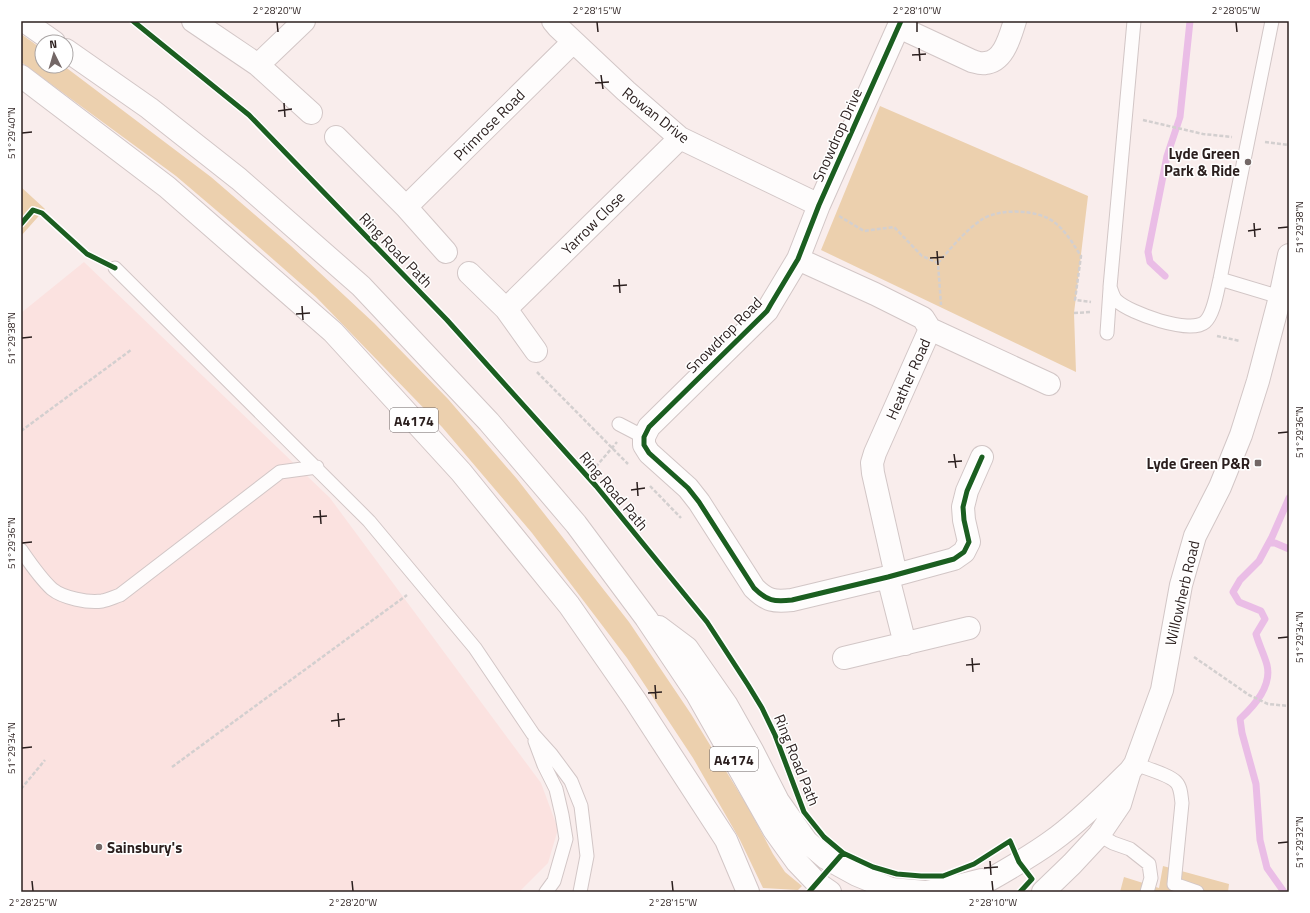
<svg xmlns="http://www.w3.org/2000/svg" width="1310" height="913" font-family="'Titillium Web',sans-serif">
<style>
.built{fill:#fbe2e0}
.green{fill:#ecd0ae}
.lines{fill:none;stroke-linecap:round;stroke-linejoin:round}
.stream{stroke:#eabde6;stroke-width:7}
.lane-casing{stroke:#d2c6c6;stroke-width:15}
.street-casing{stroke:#d2c6c6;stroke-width:24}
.highway-casing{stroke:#d2c6c6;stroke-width:24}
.path{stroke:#d3cfcf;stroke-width:2.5;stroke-dasharray:4 2;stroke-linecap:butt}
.lane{stroke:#fefcfc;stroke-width:13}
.street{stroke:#fefcfc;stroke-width:22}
.highway{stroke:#fefcfc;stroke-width:22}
.cycleway-casing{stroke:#fff;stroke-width:8}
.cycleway{stroke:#1b5e20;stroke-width:5}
.ticks{fill:none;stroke:#2b1f1e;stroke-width:1.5}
.poi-dot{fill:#736766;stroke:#fff;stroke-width:1.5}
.labels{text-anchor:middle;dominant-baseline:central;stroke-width:3;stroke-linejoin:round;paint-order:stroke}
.shield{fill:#fff;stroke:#6b6262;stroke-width:1}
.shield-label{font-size:14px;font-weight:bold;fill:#2b1f1e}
.street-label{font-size:15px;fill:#2b1f1e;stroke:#fff}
.poi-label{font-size:15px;font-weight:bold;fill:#2b1f1e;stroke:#fff;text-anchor:end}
.neatline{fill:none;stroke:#2b1f1e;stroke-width:1.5}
.ticks-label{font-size:10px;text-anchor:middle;fill:#2b1f1e}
</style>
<rect width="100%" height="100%" fill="#f9edec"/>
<path class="built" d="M84 262 330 498 541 783 558 829 548 863 519 892H21V313Z"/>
<path class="green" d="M21 34 42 49V66H64L211 177 291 246 374 323 448 399 517 479 629 622 691 714 748 807 773 854 785 872 802 886 798 890 763 888 740 840 693 758 627 658 532 533 442 427 316 297 250 239 176 176 21 62Z
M880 106 1088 196 1074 313 1076 372 821 250Z
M21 187 45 209 21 236Z
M1163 866 1229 884 1228 892H1120L1124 877 1159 888Z"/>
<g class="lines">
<path class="stream" d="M1165 276 1150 262 1148 252 1167 156 1180 117 1190 21
M1269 543H1275L1289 549
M1284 892 1267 868 1260 840 1256 784 1242 733 1240 719C1255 705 1272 686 1267 665 1264 654 1259 645 1256 634L1265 619 1261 611 1239 602 1233 592 1240 580 1259 561 1272 537 1289 498"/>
<g class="lane-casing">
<path id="lane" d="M1134 21 1110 287C1112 292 1113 298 1117 301 1130 313 1190 335 1205 322 1214 314 1217 291 1220 279L1272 21
M115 268 369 521 475 648 533 734 551 754 571 781 581 806 587 856 580 892
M1220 279 1280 297
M1107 333 1110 289
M619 424 644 437
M21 550C30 563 40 578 52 589 63 598 88 603 102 601 108 600 114 597 120 595L280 472 317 467
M535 741 544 765 556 789 562 815 566 839 554 881 546 892
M1135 764C1145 768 1170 775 1176 782 1181 787 1181 796 1182 803L1174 884 1197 892
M1099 835 1113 843 1130 849 1149 864 1151 878 1147 892"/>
</g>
<g class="street-casing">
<path id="street" d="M193 21 258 65 311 113
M553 21 558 27 626 91 680 138 819 205
M901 21 819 205 798 259 771 304 767 311 649 427 644 437V445L649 453 688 488 699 502 754 588C767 601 774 602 792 600L888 577 954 559 964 552 969 542 964 520 963 507 967 491 982 457
M899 27 972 61C976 62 981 64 985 63 1004 62 1010 36 1015 21
M258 65 304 21
M336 137 406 207 446 252
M406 207 573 42
M798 259 875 294 923 318 930 329 875 453 872 463 873 473 896 575
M469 273 506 309 536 351
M506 309 680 138
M930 329 1049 384
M888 577 905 644
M844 658 969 628
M891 889 925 892
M926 892 958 886 982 880
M968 892C996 876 1026 860 1052 841 1080 821 1105 795 1130 771L1135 764 1162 690 1181 585 1195 536 1220 487 1241 435 1258 381 1280 297 1289 255
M1043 892 1072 864 1099 835 1120 804 1129 774"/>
</g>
<g class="highway-casing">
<path id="highway" d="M24 21 54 42
M66 50 149 108 239 179 361 286 489 422 576 524 646 618 697 694 774 830 797 862 817 883 830 892
M21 76 167 187 333 332 461 472 569 605 635 700 726 840 748 892
M659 627 687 648 726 704 753 752 778 801 807 842 826 858 857 875 891 889"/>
</g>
<path class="path" d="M1143 120 1203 134 1232 137
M1265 142 1289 145
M839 216 864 231 894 227 922 256 938 263 941 305
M938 263C951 248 965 231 981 220 999 208 1037 209 1054 222 1066 231 1073 244 1081 256L1075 300 1091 302
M1074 313 1091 312
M1217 336 1240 341
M537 372 628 464
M21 431 131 350
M588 476 617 442
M650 486 681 518
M1194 657 1249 695 1268 704 1289 706
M172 767 407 595
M21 789 45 760"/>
<use href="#lane" class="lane"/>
<use href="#street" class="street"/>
<use href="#highway" class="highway"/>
<g class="cycleway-casing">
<path id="cycleway" d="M133 21 249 115 447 320 596 486 707 622 748 685 762 708 775 735 804 812 824 837 843 853 873 867 897 874 921 876H943L974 864 1010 841 1019 862 1032 879 1020 892
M901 21 819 205 798 259 771 304 767 311 649 427 644 437V445L649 453 688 488 699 502 754 588C767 601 774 602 792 600L888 577 954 559 964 552 969 542 964 520 963 507 967 491 982 457
M21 224 33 210 42 213 87 254 115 268
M809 892 843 853"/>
</g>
<use href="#cycleway" class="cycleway"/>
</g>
<path class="ticks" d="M277 22 278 32M597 22 598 32M917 22V32M1236 22 1237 32M919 48 920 61M912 55 926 54M601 75 603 89M595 83 609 82M284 103 285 117M278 111 292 109M22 133 32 132M1254 223 1255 237M1278 228 1288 227M1248 231 1261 229M937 251 938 265M930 258 944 257M619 279 620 293M613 286 627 285M302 306 303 320M296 314 310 313M22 338 32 337M1278 433 1288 432M954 454 956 468M948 462 962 461M637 482 638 496M631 490 645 488M320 510 321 524M313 517 327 516M22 543 32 542M1278 638 1288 637M972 658 973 672M966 665 980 664M655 685 656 699M648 693 662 692M338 713 339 727M331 721 345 719M22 748 32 747M1278 843 1288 842M990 861 991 875M984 868 998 867M32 881 33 891M352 881 353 891M672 881 673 891M992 881 993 891"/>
<g class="poi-dot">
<circle cx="1248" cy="162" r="4"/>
<rect x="1254" y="459" width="8" height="8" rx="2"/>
<circle cx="99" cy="847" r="4"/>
</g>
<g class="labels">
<g class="shield">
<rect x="390" y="408" width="48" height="24" rx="3"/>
<rect x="710" y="747" width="48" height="24" rx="3"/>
</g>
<g class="shield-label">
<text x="414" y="420">A4174</text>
<text x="734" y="759">A4174</text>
</g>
<g class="street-label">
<text transform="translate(656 115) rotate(38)">Rowan Drive</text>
<text transform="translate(489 125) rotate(-45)">Primrose Road</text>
<text transform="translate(837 135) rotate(-66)">Snowdrop Drive</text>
<text transform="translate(593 223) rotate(-45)">Yarrow Close</text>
<text transform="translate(396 250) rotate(46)">Ring Road Path</text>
<text transform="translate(724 335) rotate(-45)">Snowdrop Road</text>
<text transform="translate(908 379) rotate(-66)">Heather Road</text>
<text transform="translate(614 491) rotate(50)">Ring Road Path</text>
<text transform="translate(1182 593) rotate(-77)">Willowherb Road</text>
<text transform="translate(797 760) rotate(68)">Ring Road Path</text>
</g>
<g class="poi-label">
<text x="1240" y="153">Lyde Green<tspan x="1240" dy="17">Park &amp; Ride</tspan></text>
<text x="1250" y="463">Lyde Green P&amp;R</text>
<text x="107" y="847" text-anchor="start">Sainsbury's</text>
</g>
</g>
<rect width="1310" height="913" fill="none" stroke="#ffffff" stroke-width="44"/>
<g transform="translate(54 54) rotate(355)"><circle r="19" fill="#ffffff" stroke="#aaa5a5"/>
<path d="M0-3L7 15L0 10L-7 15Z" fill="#736766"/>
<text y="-6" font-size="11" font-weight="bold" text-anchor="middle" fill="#2b1f1e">N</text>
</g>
<rect x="22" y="22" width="1266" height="869" class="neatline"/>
<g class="ticks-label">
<text x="277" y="14">2°28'20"W</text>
<text x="597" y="14">2°28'15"W</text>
<text x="917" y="14">2°28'10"W</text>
<text x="1236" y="14">2°28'05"W</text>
<text transform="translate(11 133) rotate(-90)" y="4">51°29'40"N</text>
<text transform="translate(1299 227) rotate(-90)" y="4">51°29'38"N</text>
<text transform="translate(11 338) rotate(-90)" y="4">51°29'38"N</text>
<text transform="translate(1299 432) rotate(-90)" y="4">51°29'36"N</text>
<text transform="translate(11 543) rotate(-90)" y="4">51°29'36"N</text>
<text transform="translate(1299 637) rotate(-90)" y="4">51°29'34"N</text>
<text transform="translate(11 748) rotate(-90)" y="4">51°29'34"N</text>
<text transform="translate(1299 842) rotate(-90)" y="4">51°29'32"N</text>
<text x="33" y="906">2°28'25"W</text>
<text x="353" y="906">2°28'20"W</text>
<text x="673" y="906">2°28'15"W</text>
<text x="993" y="906">2°28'10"W</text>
</g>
</svg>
